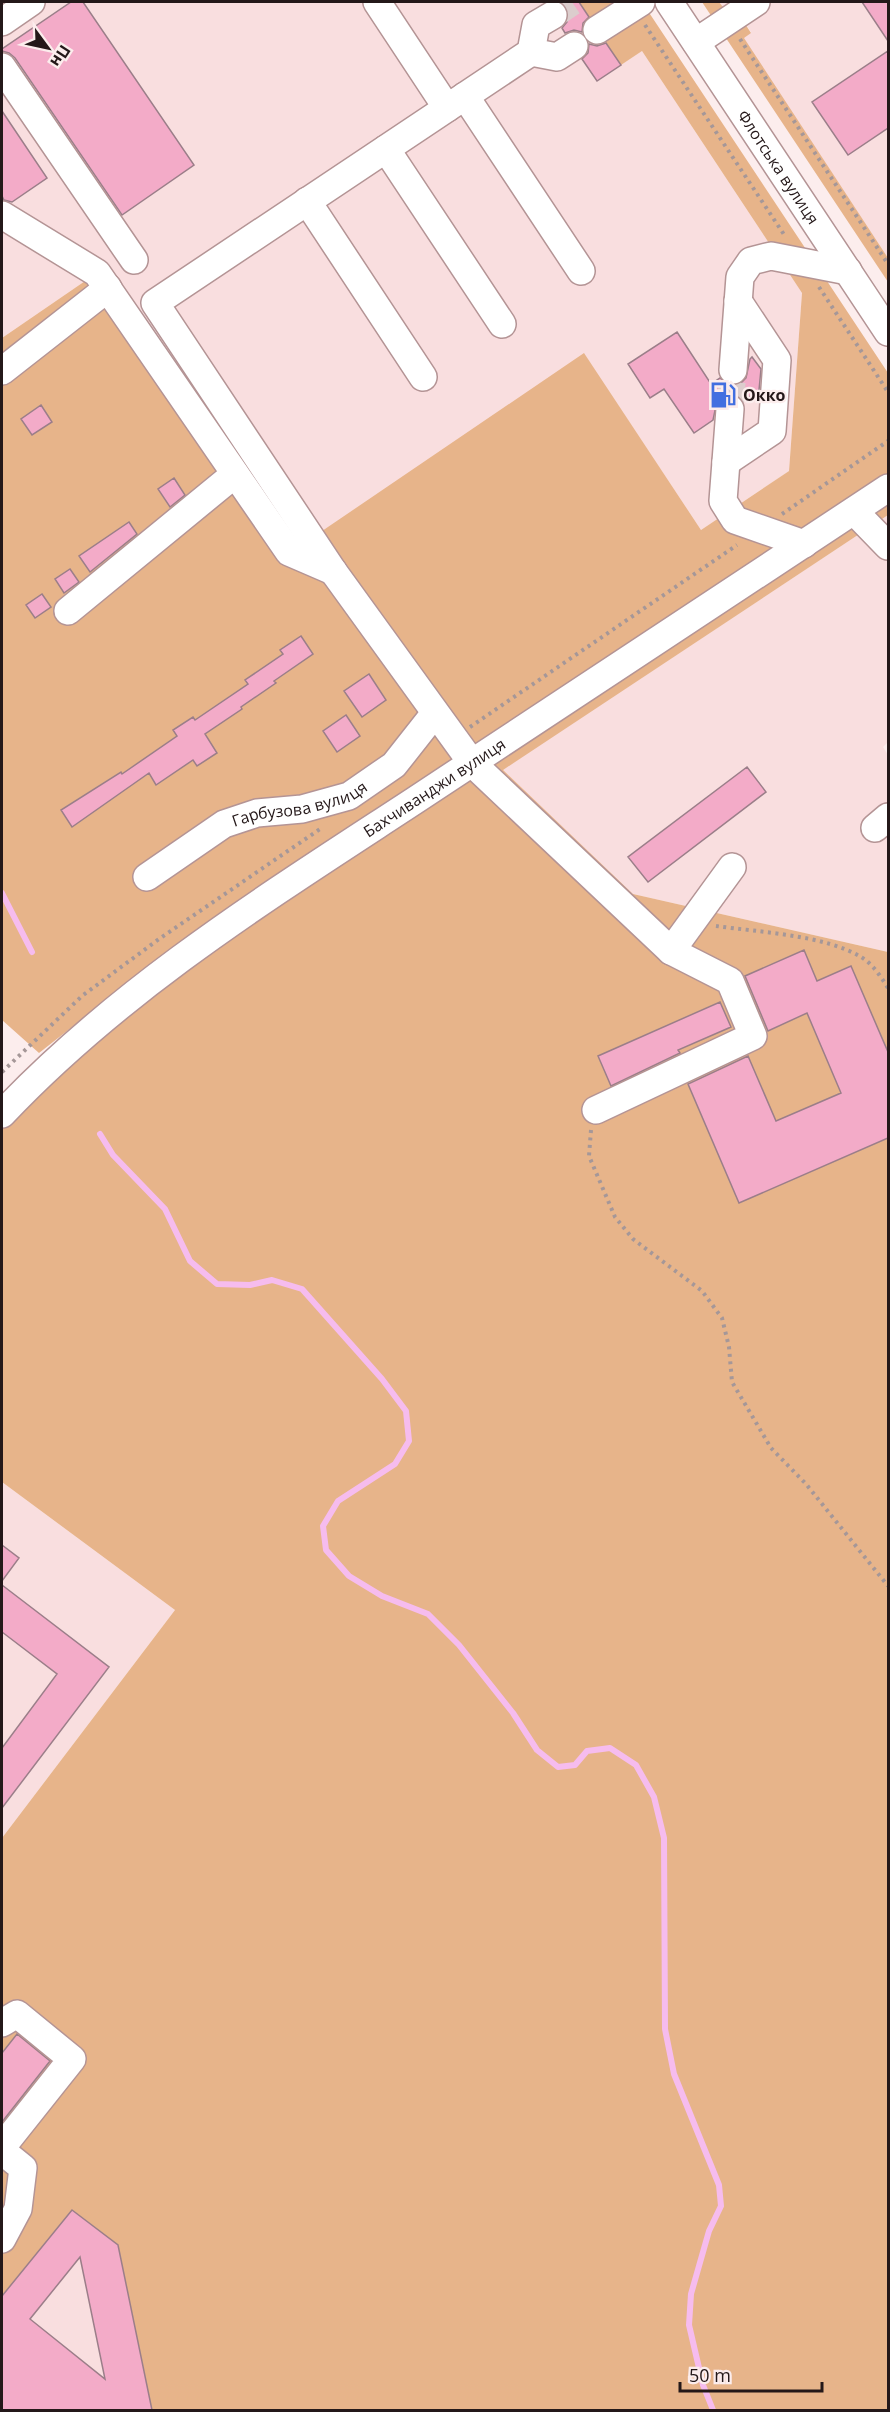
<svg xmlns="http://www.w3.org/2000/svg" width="890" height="2412" font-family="'Open Sans',sans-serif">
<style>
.built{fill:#f9dedf}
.green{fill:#e7b48a}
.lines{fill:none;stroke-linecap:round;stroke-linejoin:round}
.stream{stroke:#f6bcee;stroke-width:6}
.building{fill:#f3abc8;stroke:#9b7e89;stroke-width:1.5;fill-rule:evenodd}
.minor-tunnel{stroke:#dccdcd;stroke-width:27;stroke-dasharray:27 14;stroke-linecap:butt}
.minor-casing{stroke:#b49495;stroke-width:30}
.path{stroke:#a59798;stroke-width:4;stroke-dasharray:3 4.5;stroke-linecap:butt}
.minor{stroke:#fff;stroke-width:27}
.labels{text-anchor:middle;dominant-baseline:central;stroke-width:4.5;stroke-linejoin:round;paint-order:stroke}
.street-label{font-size:16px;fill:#241819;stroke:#fceded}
.poi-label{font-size:16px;font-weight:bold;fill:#241819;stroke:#fceded;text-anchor:start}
</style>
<rect width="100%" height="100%" fill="#fceded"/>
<path class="built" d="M2 2H579L621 65 642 51 802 293 789 471 701 530 584 354 300 547 97 273 2 338Z
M719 2H888V258L743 38 751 32 731 2 723 7Z
M888 515V742L883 747 888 755V952L633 894 502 770Z
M2 1482 175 1610 2 1838Z
M72 2210 118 2245 152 2410H2V2296Z"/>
<path class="green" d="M579 2H642L888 373V475L132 980 39 1053 2 1020V338L107 266 300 546 584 353 701 530 789 471 802 293 642 51 621 65Z
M702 2H719L723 7 731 2 751 33 744 38 888 258V282Z
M888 501V515L503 770 633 894 888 952V2410H152L118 2245 72 2210 2 2296V1838L175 1610 2 1482V1130L47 1082 148 995 261 914Z"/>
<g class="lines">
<path class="stream" d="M2 893 32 952
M100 1134 113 1155 165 1209 190 1261 217 1284 250 1285 272 1280 302 1289 382 1379 406 1411 409 1441 395 1464 338 1501 323 1526 326 1550 349 1576 382 1596 428 1614 459 1645 513 1713 537 1750 558 1767 575 1765 587 1751 610 1748 636 1765 654 1797 664 1838 665 2029 674 2074 719 2185 721 2206 709 2231 691 2294 689 2325 703 2385 713 2410"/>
</g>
<path class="building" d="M71 2H83L194 165 122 215 15 58 9 53 2 51V49Z
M561 2H579L589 17 583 23 582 32 574 30 565 33 562 28 567 22 569 14 566 7Z
M862 2H888V41Z
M606 43 621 65 597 81 582 59 588 53 589 44 597 46Z
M888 51V128L848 155 812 102Z
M2 111 47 178 12 202 4 200 2 196Z
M677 332 711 384 720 378 731 386 740 384 746 378 750 359 752 357 761 369 759 390 743 401 732 393 723 395 717 401 713 420 694 433 664 389 650 398 628 364Z
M41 405 52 422 32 435 21 419Z
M174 478 185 495 170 507 158 489Z
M129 522 137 534 90 572 79 556Z
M70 569 79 582 64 593 55 579Z
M42 594 51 607 35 618 26 605Z
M301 636 313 654 274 681 276 683 241 707 242 709 205 734 217 753 197 766 193 760 156 785 149 773 72 827 61 810 121 772 122 774 177 736 173 730 193 717 195 720 248 684 245 680 283 654 280 650Z
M369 674 386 700 362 717 344 691Z
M346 715 360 736 337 752 323 731Z
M747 767 766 792 648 882 628 857Z
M804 950 817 981 851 966 888 1052V1138L739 1203 688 1084 748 1056 776 1121 841 1093 807 1013 768 1031 745 976Z
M720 1002 731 1027 678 1050 680 1053 611 1086 598 1056Z
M2 1545 19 1558 2 1581Z
M2 1585 109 1667 2 1808V1748L57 1674 2 1632Z
M17 2034 50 2061 2 2122V2053Z
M72 2210 118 2245 152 2410H2V2296ZM80 2257 105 2379 30 2319Z"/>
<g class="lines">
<path class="minor-tunnel" d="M553 15 572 2
M730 409 733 370"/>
<g class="minor-casing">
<g id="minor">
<path d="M377 2 447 108"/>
<path id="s1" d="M669 2 888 332"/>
<path d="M553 15 536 25 531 52 155 303 333 571 472 763 671 951 730 981 753 1036 596 1110"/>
<path d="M2 22 31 2"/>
<path d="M597 30 641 2"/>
<path d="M696 42 756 2"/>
<path d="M531 52 557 57 574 46"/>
<path d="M2 67 134 260"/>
<path d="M465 96 581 271"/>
<path d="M386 149 502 324"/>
<path d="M307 201 423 377"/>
<path d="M2 215 97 273 289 552 333 571"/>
<path d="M733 370 740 277 751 261 771 256 848 271"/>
<path d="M2 371 108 288"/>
<path d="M730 409 723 501 735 520 804 544"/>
<path d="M726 462 772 431 777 360 738 301"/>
<path d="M854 511 888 546"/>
<path d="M68 611 235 474"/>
<path d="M875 828 888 817"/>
<path id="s2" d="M147 877 224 824 257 813 302 809 349 796 394 765 435 713"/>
<path d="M671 951 732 867"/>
<path id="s3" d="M2 1114C121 988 269 896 414 801 572 697 730 592 888 488"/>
<path d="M2 2023 17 2014 72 2059 2 2147"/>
<path d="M2 2151 23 2168 18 2209 2 2239"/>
</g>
</g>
<path class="path" d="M645 25 785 236
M740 39 888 264
M819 287 888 392
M782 514 888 441
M470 727 737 545
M716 926C758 932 825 935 861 957 873 964 881 977 888 988
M2 1072 82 996 159 939 320 829
M591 1130 589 1156 615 1217 633 1239 702 1291 722 1318 729 1347 732 1382 771 1448 806 1484 888 1586"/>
<use href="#minor" class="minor"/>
</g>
<defs>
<g id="fuel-bare" transform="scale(2.07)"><path d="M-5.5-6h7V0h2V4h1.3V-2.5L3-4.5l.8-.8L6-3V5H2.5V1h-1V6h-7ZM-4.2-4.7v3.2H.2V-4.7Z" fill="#426fe0" stroke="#fceded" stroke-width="2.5" paint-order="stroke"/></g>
</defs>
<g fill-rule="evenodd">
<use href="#fuel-bare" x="723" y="395"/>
</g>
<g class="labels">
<g class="street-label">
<text stroke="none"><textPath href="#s1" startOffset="198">Флотська вулиця</textPath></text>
<text stroke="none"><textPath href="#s3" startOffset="543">Бахчиванджи вулиця</textPath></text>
<text stroke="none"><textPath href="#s2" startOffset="172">Гарбузова вулиця</textPath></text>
</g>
<g class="poi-label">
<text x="743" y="395">Окко</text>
</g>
</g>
<rect width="890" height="2412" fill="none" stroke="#241819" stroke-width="6"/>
<g transform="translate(48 48) rotate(123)" stroke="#fceded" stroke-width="4.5" paint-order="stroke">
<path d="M0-4.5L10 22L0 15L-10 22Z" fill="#241819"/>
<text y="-9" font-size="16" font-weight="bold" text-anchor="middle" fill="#241819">Пн</text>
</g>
<path d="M680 2382v9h142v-9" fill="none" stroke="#241819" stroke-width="3"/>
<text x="689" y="2382" font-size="18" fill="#241819" stroke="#fceded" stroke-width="4.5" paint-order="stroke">50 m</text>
</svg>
